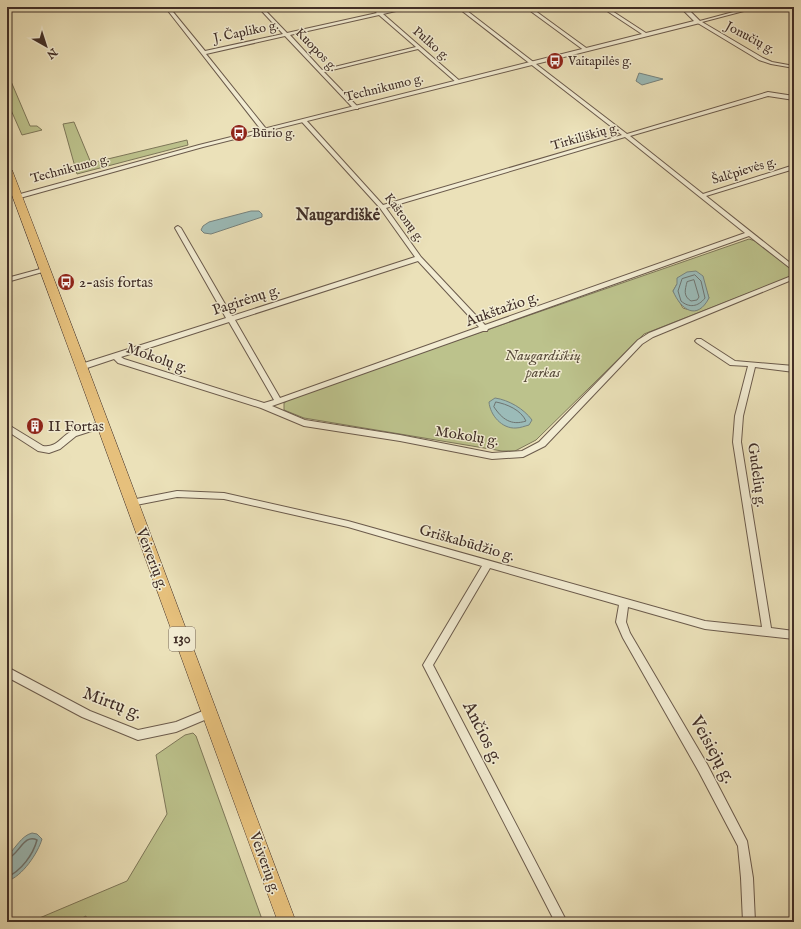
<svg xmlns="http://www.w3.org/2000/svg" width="801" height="929" font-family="'IM FELL English',serif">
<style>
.green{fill:#bcc28c;stroke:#7e785a;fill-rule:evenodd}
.water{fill:#9bbbb8;stroke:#77837e}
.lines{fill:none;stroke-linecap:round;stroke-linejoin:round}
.shore-far1{stroke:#6e7470;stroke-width:1}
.shore{stroke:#6e7470;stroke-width:1.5}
.minor-casing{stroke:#6b5b4c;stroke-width:2}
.tertiary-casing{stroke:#6b5b4c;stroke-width:2}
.primary-casing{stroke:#402e27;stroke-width:1}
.minor{fill:#f2ecd2;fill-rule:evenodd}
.tertiary{fill:#f2ecd2;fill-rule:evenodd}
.primary{fill:#e6c07c;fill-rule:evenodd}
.labels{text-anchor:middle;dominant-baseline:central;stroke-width:3;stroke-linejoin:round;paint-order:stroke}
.far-street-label{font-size:13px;fill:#402e27;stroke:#f2ecd2}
.far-poi-label{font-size:13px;fill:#402e27;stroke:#f2ecd2;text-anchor:start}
.shield{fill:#f2ecd2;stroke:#75675a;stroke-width:1}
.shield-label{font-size:14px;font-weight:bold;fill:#402e27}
.poi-label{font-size:15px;fill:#402e27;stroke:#f2ecd2;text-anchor:start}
.street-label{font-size:15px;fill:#402e27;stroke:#f2ecd2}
.park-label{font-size:15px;font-style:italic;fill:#594c3b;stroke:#f2ecd2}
.far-district-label{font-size:16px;font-weight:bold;fill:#402e27;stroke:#f2ecd2}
.near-street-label{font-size:18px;fill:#402e27;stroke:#f2ecd2}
</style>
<rect width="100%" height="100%" fill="#ebe1b9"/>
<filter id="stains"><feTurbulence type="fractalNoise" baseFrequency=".005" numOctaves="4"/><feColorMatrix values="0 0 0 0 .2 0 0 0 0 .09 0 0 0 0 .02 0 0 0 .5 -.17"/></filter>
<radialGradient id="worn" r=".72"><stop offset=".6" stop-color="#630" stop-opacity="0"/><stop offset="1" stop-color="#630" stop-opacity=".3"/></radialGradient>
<path class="green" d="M7 72 30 126H37L42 130 22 135 7 101Z
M74 122 91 163 187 140 188 145 77 174 63 124Z
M749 239 755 241 792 269 793 273 787 278 644 334 536 440 515 451H502L304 418 284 410V403L291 398ZM677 284 705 286 709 298C701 307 696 313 683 308L673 291Z
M193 733 196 736 263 922H87L86 916 74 922H30L127 881 167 814 156 755 185 735Z"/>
<path class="water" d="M639 73 663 79 642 85 636 81Z
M251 211H259L262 214V217L211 234 204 233 201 230 203 226 209 222Z
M696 271 703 276 709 298C697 321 681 310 673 291L677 284V278L687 272Z
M495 398C509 400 524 409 532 420L529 425C525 426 520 428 516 428 502 429 490 415 489 402Z
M32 833 37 834 42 839C38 853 22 877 7 881V856C16 848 21 836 32 833Z"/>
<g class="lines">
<path class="shore-far1" d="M695 275 701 281 705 298C698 307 689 308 681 301L678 291 682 279Z
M694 280 699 297 697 300 691 301C683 296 685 290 687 282Z
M496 402C507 404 521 410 526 421 511 426 502 419 494 407Z"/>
<path class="shore" d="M7 859C19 855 24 833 37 840 33 855 21 871 7 877"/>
<g class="minor-casing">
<path id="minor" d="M165 7H169L205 51 283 34 258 7H262L287 33 377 13 370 7H375L381 12 405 7H413L383 14 461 82 457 83 418 49 324 72 358 107V109H354L285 36 206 54 267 130 262 131ZM379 15 416 47 322 70 290 35Z
M457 7H462L627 134 768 92 794 96V100L768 96 630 136 703 194 794 165V169L706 196 794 266V271L749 236 488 329 487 331H483L272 406 305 420 400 435 492 453 522 451 539 442 638 340 649 333 794 275V279L653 337 642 344 545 446 523 457 492 459 400 441 304 426 261 408 118 363 114 359 81 370 78 369 77 367 78 365 226 318 175 228 176 227 178 226 181 228 232 316 415 257 380 208 302 122V120H306L383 205 622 135ZM625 137 745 233 485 325 421 257 386 208ZM418 261 479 327 280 398 235 320ZM229 322 274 400 264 403 124 359 121 357Z
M525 7H530L589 50 585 51Z
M601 7H606L649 35 645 36Z
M752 7H759L702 22 763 58 772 62 794 66V68L771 64 759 60 696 22Z
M44 268 46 269V271L7 282V278Z
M697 339H701L735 361 794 366V372L755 367 743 416 741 442 771 628 794 631V639L705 629 628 607 626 622 630 633 707 764 747 841 753 878 755 922H743L741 878 738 846 699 772 623 638 616 622 619 605 490 568 433 665 567 922H555L423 665 482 566 348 527 224 499 177 497 131 506 128 505 127 503 128 501 131 500 177 491 224 493 348 521 705 621 762 627 733 442 735 416 748 366 730 365 697 343 695 341Z
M104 421 108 424 107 426 76 436 60 449 49 453 38 451 7 431V424L43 446C56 448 60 438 70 432 80 427 93 424 104 421Z
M7 667 90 711 138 730 176 722 210 708 214 710 215 713 214 716 176 732 138 740 82 717 7 677Z"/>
</g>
<g class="tertiary-casing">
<path id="tertiary" d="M680 7H686L700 21V23L203 147 20 198H17L13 196 199 145 694 21Z"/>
</g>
<g class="primary-casing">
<path id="primary" d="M7 167 12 170C109 420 201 671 296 922H278C187 675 99 428 7 182Z"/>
</g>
<use href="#minor" class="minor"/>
<use href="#tertiary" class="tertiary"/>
<use href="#primary" class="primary"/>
</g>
<defs>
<g id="bus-disc" transform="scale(0.9)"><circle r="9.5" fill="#8f2418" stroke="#f2ecd2"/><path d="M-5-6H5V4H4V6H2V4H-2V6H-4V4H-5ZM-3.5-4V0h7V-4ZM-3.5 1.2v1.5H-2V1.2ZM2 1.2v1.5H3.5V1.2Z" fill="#fff"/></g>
<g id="building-disc" transform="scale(0.9)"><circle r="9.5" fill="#8f2418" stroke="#f2ecd2"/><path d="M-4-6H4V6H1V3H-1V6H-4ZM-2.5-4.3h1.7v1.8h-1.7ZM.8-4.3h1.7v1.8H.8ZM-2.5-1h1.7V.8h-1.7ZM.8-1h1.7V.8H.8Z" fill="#fff"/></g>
</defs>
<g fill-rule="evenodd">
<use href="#bus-disc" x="555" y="61"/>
<use href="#bus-disc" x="239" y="133"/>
<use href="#bus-disc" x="66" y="282"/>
<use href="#building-disc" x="35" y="426"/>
</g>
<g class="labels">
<g class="far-street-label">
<text transform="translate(246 32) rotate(-12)">J. Čapliko g.</text>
<text transform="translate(750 38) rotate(28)">Jonučių g.</text>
<text transform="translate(431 44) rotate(41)">Pulko g.</text>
<text transform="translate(316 50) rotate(46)">Kuopos g.</text>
<text transform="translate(384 88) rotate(-14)">Technikumo g.</text>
<text transform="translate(585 137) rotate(-16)">Tirkiliškių g.</text>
<text transform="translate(70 169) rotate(-15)">Technikumo g.</text>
<text transform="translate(744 171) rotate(-17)">Šalčpievės g.</text>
<text transform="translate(404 218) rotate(53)">Kaštonų g.</text>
</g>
<g class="far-poi-label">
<text x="568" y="61">Vaitapilės g.</text>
<text x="252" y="133">Būrio g.</text>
</g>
<rect class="shield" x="169" y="627" width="26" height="24" rx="3"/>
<g class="shield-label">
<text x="182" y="639">130</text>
</g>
<g class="poi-label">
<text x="79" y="282">2-asis fortas</text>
<text x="48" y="426">II Fortas</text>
</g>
<g class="street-label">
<text transform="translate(246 300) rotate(-18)">Pagirėnų g.</text>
<text transform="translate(502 309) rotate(-20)">Aukštažio g.</text>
<text transform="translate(157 358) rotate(19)">Mokolų g.</text>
<text transform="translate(467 436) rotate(9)">Mokolų g.</text>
<text transform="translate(757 475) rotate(82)">Gudelių g.</text>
<text transform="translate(467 543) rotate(16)">Griškabūdžio g.</text>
<text transform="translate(152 559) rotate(69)">Veiverių g.</text>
<text transform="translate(265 863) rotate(70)">Veiverių g.</text>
</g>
<g class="park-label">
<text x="543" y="355">Naugardiškių<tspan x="543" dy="17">parkas</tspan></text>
</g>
<g class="far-district-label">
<text x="338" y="216">Naugardiškė</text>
</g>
<g class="near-street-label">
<text transform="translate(112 704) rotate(21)">Mirtų g.</text>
<text transform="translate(482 733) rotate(63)">Ančios g.</text>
<text transform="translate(712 750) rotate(61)">Veisiejų g.</text>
</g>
</g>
<rect width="801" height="929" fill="none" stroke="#ebe1b9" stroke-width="24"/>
<rect x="8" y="8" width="785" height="913" fill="none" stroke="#402e27" stroke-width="2"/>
<rect x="12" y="12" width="777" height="905" fill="none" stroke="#402e27"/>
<g transform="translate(46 46) rotate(141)" stroke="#f2ecd2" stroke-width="3" paint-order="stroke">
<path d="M0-3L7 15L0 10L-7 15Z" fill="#402e27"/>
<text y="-6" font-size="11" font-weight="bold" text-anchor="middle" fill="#402e27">N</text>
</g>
<rect width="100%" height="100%" filter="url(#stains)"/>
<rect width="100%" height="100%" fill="url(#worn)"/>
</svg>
